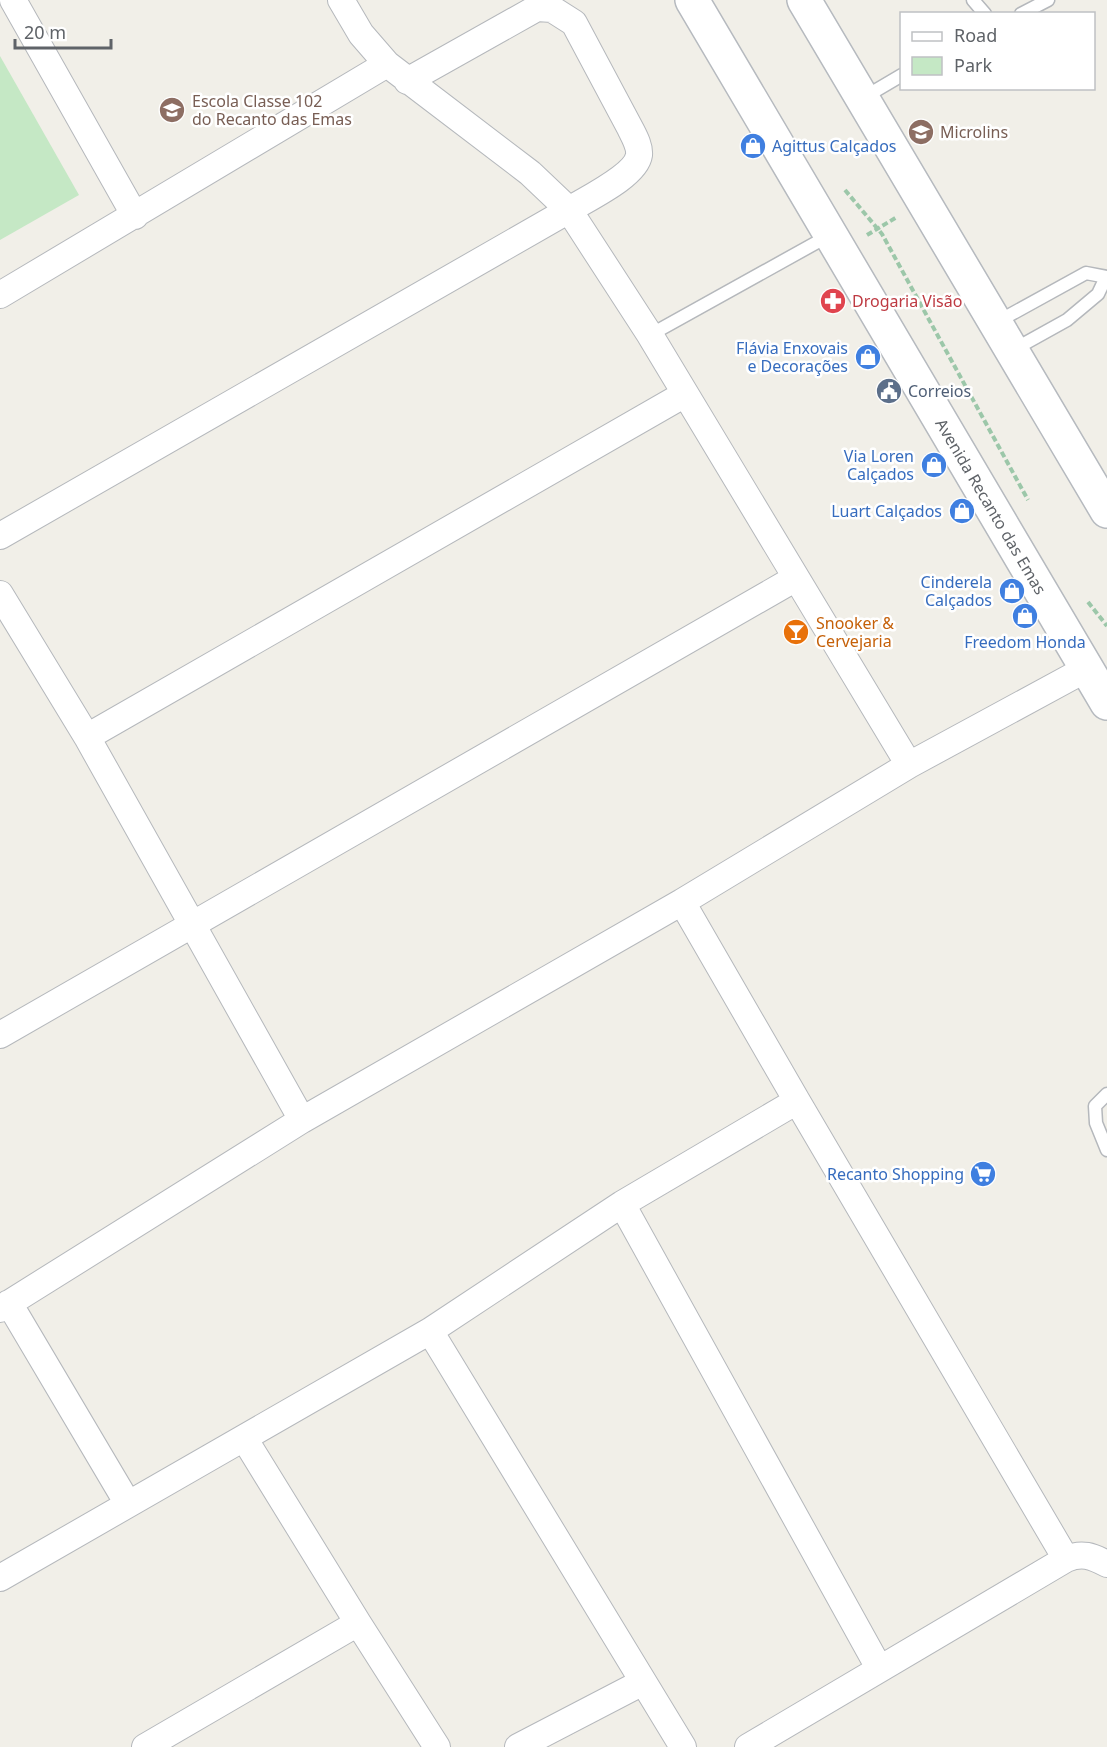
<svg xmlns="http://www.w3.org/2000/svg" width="1107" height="1747" font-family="'Noto Sans',sans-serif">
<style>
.green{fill:#c5e8c5}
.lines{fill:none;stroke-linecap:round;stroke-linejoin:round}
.lane-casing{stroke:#b5b8bc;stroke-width:15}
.street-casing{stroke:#b5b8bc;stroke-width:28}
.secondary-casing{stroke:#b6babf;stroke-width:36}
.path{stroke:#9cc7a9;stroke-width:4;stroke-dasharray:6 3;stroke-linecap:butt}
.lane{stroke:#fff;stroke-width:12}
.street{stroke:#fff;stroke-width:26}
.secondary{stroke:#fff;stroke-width:33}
.labels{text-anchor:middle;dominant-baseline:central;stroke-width:5;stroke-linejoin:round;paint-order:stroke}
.education-label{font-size:16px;fill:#785e54;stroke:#fff;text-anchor:start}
.shop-label{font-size:16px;fill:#366cbe;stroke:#fff;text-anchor:end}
.health-label{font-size:16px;fill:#be3a42;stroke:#fff;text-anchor:start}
.service-label{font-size:16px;fill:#4e5e75;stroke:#fff;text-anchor:start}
.street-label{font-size:16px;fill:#5f6368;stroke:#fff}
.food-label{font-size:16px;fill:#c56008;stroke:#fff;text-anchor:start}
</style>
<rect width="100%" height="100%" fill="#f1efe8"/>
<path class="green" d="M0 56 79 195 0 240Z"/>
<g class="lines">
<g class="lane-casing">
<path id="lane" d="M973 0 985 14
M1021 14 1048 0
M863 98 902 75
M997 322 1086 273 1107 277
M650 335 830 235
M1013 350 1067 320 1098 294 1106 277
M1107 1094 1095 1106 1096 1123 1107 1150"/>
</g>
<g class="street-casing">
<path id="street" d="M13 0 135 216
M341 0 361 34 387 64 530 173 569 210 650 335 909 765
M0 295 387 64
M0 536 569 210C586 199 636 176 639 155 640 146 634 136 630 128L574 23 552 9 537 8 407 81
M0 594 87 737 302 1120
M87 737 685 394
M682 902 797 1101 1066 1559
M0 1035 796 578
M622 1204 879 1668
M9 1303 128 1504
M0 1309 302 1120 682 902 909 765 1086 669
M430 1331 683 1747
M244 1438 358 1623 437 1747
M0 1578 430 1331 622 1204 797 1101
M145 1747 358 1623
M518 1747 643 1682
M748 1747 1066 1559C1082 1552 1092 1556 1107 1564"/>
</g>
<g class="secondary-casing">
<g id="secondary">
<path id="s1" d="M692 0 1107 703"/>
<path d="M804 0 1107 511"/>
</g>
</g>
<path class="path" d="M845 190 882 234 1028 500
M867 235 897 217
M1088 602 1107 626"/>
<use href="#lane" class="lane"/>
<use href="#street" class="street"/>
<use href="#secondary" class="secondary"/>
</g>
<defs>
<g id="school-disc" transform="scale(1.35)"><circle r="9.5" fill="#8d6e63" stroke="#fff"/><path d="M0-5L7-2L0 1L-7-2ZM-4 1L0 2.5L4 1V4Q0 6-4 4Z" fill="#fff"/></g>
<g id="shop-disc" transform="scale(1.35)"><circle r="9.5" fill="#3f7fe0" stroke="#fff"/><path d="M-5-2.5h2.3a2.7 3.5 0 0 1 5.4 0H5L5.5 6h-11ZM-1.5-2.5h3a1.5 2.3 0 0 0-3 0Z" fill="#fff"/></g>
<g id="pharmacy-disc" transform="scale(1.35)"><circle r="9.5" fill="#e0444e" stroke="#fff"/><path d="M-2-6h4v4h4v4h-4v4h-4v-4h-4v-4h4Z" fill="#fff"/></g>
<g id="civic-disc" transform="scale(1.35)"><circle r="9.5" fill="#5c6f8a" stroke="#fff"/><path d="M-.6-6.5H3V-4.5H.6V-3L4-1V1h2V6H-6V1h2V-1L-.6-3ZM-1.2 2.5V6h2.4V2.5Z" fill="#fff"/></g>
<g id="bar-disc" transform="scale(1.35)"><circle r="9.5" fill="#e8710a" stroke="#fff"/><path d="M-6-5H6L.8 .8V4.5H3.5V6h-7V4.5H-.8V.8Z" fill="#fff"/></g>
<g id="supermarket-disc" transform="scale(1.35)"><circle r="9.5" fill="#3f7fe0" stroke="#fff"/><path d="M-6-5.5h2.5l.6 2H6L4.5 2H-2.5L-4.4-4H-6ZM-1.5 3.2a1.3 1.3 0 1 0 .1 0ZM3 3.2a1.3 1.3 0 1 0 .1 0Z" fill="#fff"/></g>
</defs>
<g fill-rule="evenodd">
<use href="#school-disc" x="172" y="110"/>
<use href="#school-disc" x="921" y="132"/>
<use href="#shop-disc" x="753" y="146"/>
<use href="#pharmacy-disc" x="833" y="301"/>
<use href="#shop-disc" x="868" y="357"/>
<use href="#civic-disc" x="889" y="391"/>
<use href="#shop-disc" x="934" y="465"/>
<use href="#shop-disc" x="962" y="511"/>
<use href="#shop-disc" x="1012" y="591"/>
<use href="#shop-disc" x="1025" y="616"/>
<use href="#bar-disc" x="796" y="632"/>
<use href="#supermarket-disc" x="983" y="1174"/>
</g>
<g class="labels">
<g class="education-label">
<text x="192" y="101">Escola Classe 102<tspan x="192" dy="18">do Recanto das Emas</tspan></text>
<text x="940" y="132">Microlins</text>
</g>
<g class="shop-label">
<text x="772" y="146" text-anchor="start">Agittus Calçados</text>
<text x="848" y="348">Flávia Enxovais<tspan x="848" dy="18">e Decorações</tspan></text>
<text x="914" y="456">Via Loren<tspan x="914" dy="18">Calçados</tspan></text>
<text x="942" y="511">Luart Calçados</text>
<text x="992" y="582">Cinderela<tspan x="992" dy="18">Calçados</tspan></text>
<text x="1025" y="642" text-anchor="middle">Freedom Honda</text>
<text x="964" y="1174">Recanto Shopping</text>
</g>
<g class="health-label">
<text x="852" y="301">Drogaria Visão</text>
</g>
<g class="service-label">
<text x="908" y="391">Correios</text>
</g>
<g class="street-label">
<text stroke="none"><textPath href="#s1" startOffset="588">Avenida Recanto das Emas</textPath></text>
</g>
<g class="food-label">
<text x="816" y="623">Snooker &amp;<tspan x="816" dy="18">Cervejaria</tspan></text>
</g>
</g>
<rect x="900" y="12" width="195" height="78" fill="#ffffff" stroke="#bfc1c3" stroke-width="1.5"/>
<rect x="912" y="32" width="30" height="9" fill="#ffffff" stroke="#bfc1c3" stroke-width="1.5"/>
<text x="954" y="42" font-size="18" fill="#5f6368">Road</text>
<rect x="912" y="57" width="30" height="18" fill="#c5e8c5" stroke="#bfc1c3" stroke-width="1.5"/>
<text x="954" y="72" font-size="18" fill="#5f6368">Park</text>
<path d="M15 39v9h96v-9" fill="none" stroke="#5f6368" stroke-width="3"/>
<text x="24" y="39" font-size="18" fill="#5f6368" stroke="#ffffff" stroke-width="4.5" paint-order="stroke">20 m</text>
</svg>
